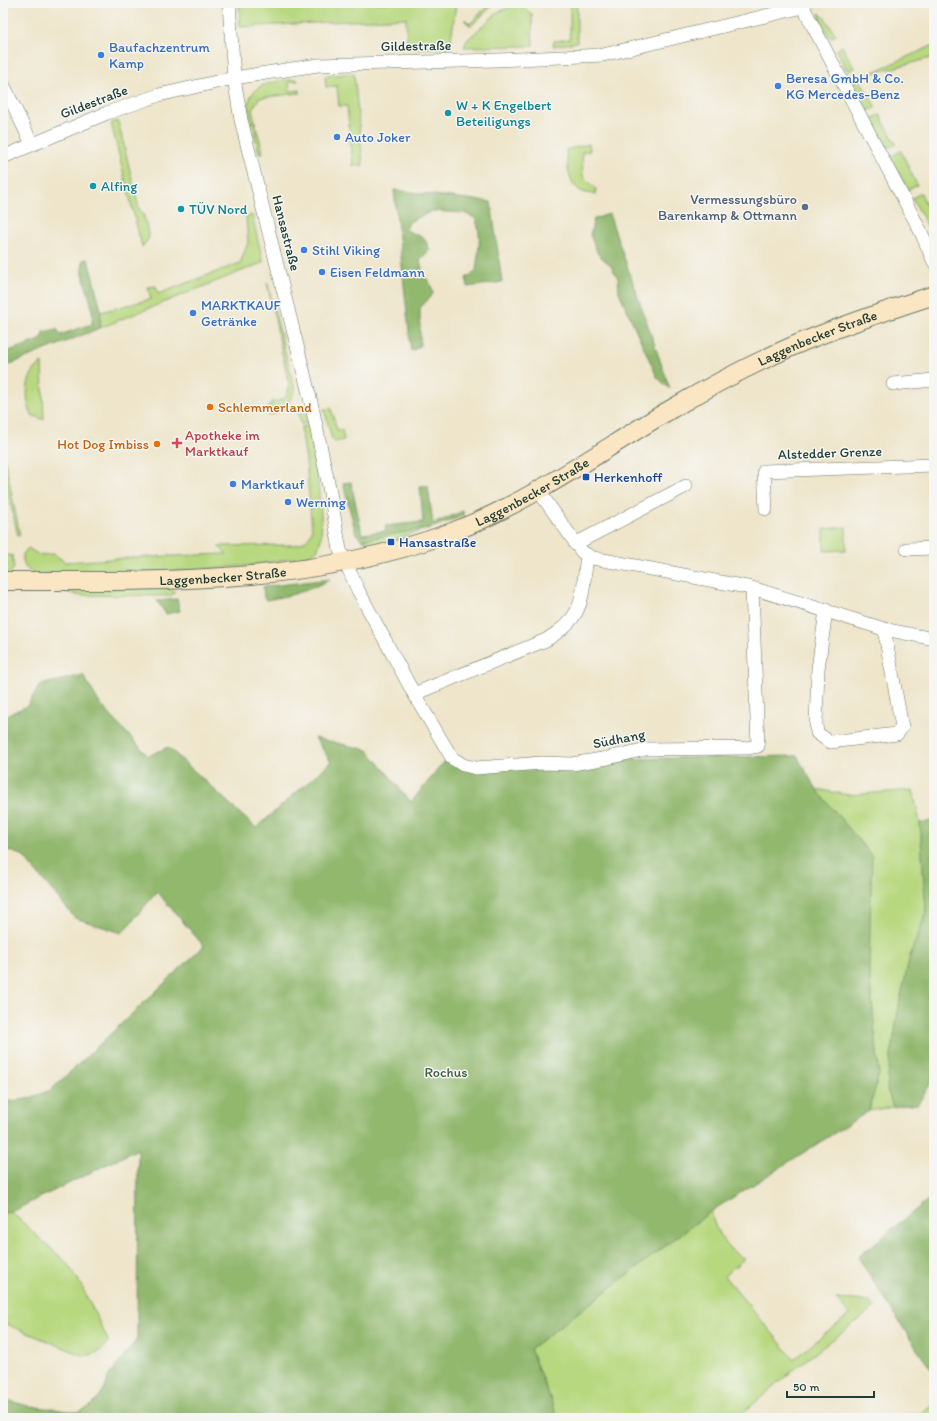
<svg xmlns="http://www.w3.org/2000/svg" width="937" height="1421" font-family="Itim,sans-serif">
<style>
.green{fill:#b8d87f;stroke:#6c8a5a}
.forest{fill:#92b86e;stroke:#587a51}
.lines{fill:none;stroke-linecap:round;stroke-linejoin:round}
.street-casing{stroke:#677868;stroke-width:14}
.secondary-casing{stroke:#677868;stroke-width:20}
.street{stroke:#fff;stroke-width:13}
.secondary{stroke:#fbe6c4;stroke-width:18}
.shop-dot{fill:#3f7fe0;stroke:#f6f6f2;stroke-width:1.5}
.culture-dot{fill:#0f9aa8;stroke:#f6f6f2;stroke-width:1.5}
.service-dot{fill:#5c6f8a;stroke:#f6f6f2;stroke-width:1.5}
.food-dot{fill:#e8710a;stroke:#f6f6f2;stroke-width:1.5}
.health-dot{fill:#e0444e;stroke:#f6f6f2;stroke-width:1.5}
.transit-dot{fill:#1a4fb4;stroke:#f6f6f2;stroke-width:1.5}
.labels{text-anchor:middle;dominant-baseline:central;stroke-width:3;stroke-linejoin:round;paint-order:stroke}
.street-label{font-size:14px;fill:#1f3d34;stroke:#f6f6f2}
.shop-label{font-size:14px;fill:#366cbe;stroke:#f6f6f2;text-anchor:start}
.culture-label{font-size:14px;fill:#0d838f;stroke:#f6f6f2;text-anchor:start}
.service-label{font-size:14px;fill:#4e5e75;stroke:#f6f6f2;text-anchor:end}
.food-label{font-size:14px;fill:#c56008;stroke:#f6f6f2;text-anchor:start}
.health-label{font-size:14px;fill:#be3a42;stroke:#f6f6f2;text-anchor:start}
.transit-label{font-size:14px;fill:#164399;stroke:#f6f6f2;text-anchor:start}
.park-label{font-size:14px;fill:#3e5c43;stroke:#f6f6f2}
</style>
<rect width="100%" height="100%" fill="#f6f6f2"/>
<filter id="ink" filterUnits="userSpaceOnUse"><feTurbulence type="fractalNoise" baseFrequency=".025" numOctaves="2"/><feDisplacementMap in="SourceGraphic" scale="8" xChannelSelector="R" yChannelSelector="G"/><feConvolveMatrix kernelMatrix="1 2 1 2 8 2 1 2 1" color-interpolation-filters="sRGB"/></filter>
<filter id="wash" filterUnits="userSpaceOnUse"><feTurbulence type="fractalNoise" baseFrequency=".012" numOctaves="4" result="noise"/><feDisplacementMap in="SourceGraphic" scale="16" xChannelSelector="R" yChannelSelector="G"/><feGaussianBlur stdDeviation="0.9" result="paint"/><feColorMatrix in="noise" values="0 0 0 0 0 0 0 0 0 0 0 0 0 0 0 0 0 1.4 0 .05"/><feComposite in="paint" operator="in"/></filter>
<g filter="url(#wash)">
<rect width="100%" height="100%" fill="#eee5ca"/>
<path class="green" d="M239 3H456L450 48H407L406 18 240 27Z
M490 3H495L471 26 465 21V19L470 24Z
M570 3H577V42L553 46 554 41 570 39Z
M516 5 521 6 532 14 533 46 464 47 467 40 498 12Z
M819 13 824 17 836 35 830 38 821 22Z
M934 45V57L866 75Z
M842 46 854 68 849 71 845 68 837 50Z
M354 73 363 165 353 166 347 106H339L337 86 326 87 325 76Z
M859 78 876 107 866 112 852 84 854 80Z
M297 79 298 81 289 82 290 91 300 90V93L259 98 252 110 263 153H259L249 112C245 82 276 81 297 79Z
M880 115 896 144 886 149 869 120Z
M118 121 140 212H143L149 238 142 247 111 123Z
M589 144 590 151 582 152 583 176 596 189 595 194C568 194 568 170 566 150Z
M901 151 917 185 908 190 890 157Z
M921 193 934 224 928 227 912 198Z
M252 215 263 261 262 263 100 328 101 312 151 299 148 287 156 286 158 294 240 263 248 243 246 217Z
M267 282 295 390C290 402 282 415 268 415V406H270L271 402C282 401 289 398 289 385Z
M42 363 44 420 32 415C24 399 25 374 42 363Z
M301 407H304L308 423 301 424 298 410Z
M331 408 337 430H342L344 440 335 442 332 439 324 409Z
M309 426C313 446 327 532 319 546 317 552 313 554 308 556L246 566 177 571 34 574C25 569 22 564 23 554L28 548 39 555 54 554 65 562 143 557 227 554 218 546 292 545C303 544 309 540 312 530L306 461 301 427Z
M3 451 20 535 18 536 3 472Z
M433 527 380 544 371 545 362 540Z
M846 527V550L824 551V529Z
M12 555 14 568 10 573 3 576V556Z
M172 588 175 592 170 596 77 595 64 591 67 589Z
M816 789 849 795 913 790 920 823 926 913 910 956 887 1089 893 1107 869 1111 879 1074 869 971Z
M712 1210C710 1225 730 1255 745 1258L724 1276 794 1359 849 1315 836 1299 869 1301 875 1307 797 1367 737 1418H558L530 1349Z
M11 1212 66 1262 78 1279 107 1338 108 1342 101 1351 89 1355H82L3 1323V1213Z
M934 1403V1418H914Z"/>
<path class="forest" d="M394 190 491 202 502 282 468 287 466 278 476 271C478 252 483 236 475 218L464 213 432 211 409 222 406 230 424 238 430 250 420 260 423 274 431 285 433 294 420 308V346L411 351Z
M609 214 670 389 657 377 619 292 618 278 611 266 598 254 590 235 594 219Z
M88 259 101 310 100 328 3 367V353L40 340 43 336V332L57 329 60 335 92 324C96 301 79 281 83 260Z
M351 482 362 534 386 531 385 526 423 522 420 486H428L433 524 463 511V516L433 527 362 540 356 534 343 483Z
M330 579C310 591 289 596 266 600L264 598 263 587Z
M177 599 180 611 166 614 157 601Z
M83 675 100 704 148 756 168 747 256 828 331 762 315 738 368 750 411 802 444 762 797 756 816 789 872 856 869 971 879 1074 869 1111 710 1212 530 1349 558 1418H3V1399L28 1406 79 1412 90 1406 99 1397 106 1386 108 1377 137 1339 138 1149 11 1212 3 1213V1102L27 1099 51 1090 204 946 157 892 122 933 75 918 22 855 3 849V717L27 706 40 685Z
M934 820V1078L918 1104 893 1107 887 1089 888 1075 899 1004 910 956 926 913 920 823Z
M934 1195V1373L918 1351 858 1257Z"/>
</g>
<g filter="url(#ink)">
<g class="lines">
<g class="street-casing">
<path id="street" d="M229 3 234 78 241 120 311 402 329 487 340 550 358 590 414 694 452 758 463 765 476 768 542 763 572 764 608 758 646 749 747 748 758 746 752 588
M803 7 921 232 934 262
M3 84 32 144
M3 157 107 113 159 95 234 78 318 65 497 60 603 55 803 7 806 3
M893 384 934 380
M538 490 582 552 593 558 752 588 884 629 934 639
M766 509 764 471 934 465
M575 544 686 486
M907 549 934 548
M826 610 818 669 816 725 817 733 830 742 897 734 902 727 884 629
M414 694 546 640C587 615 581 598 587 556"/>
</g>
<g class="secondary-casing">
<g id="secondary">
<path id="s1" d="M3 581C154 581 308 586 452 532 531 502 601 450 673 408 712 385 752 364 793 346 839 326 887 311 934 295"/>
</g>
</g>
<use href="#street" class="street"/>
<use href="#secondary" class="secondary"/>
</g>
</g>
<g class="shop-dot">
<circle cx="101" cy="55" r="4"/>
<circle cx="778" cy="86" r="4"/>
<circle cx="337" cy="137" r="4"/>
<circle cx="304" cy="250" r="4"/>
<circle cx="322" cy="272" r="4"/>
<circle cx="193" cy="313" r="4"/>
<circle cx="233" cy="484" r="4"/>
<circle cx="288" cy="502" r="4"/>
</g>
<g class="culture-dot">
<circle cx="448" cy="113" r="4"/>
<circle cx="93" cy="186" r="4"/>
<circle cx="181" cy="209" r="4"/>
</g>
<circle class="service-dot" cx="805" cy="207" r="4"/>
<g class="food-dot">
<circle cx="210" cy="407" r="4"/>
<circle cx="157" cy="444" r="4"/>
</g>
<path class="health-dot" d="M175 437h4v4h4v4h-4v4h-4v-4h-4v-4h4z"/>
<g class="transit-dot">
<rect x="582" y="473" width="8" height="8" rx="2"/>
<rect x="387" y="538" width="8" height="8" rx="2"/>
</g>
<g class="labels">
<g class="street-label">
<text transform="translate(416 46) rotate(-1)">Gildestraße</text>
<text transform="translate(94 102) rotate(-21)">Gildestraße</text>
<text transform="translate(286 233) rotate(76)">Hansastraße</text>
<text stroke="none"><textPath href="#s1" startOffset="869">Laggenbecker Straße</textPath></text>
<text transform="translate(830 453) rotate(-2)">Alstedder Grenze</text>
<text stroke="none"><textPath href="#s1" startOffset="544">Laggenbecker Straße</textPath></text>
<text stroke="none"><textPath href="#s1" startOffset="220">Laggenbecker Straße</textPath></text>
<text transform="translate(619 739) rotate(-11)">Südhang</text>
</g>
<g class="shop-label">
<text x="109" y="47">Baufachzentrum<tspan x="109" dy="16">Kamp</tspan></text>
<text x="786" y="78">Beresa GmbH &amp; Co.<tspan x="786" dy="16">KG Mercedes-Benz</tspan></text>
<text x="345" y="137">Auto Joker</text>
<text x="312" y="250">Stihl Viking</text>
<text x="330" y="272">Eisen Feldmann</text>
<text x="201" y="305">MARKTKAUF<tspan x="201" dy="16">Getränke</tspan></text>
<text x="241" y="484">Marktkauf</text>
<text x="296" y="502">Werning</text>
</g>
<g class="culture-label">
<text x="456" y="105">W + K Engelbert<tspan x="456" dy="16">Beteiligungs</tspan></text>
<text x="101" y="186">Alfing</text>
<text x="189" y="209">TÜV Nord</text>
</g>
<g class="service-label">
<text x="797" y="199">Vermessungsbüro<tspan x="797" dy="16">Barenkamp &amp; Ottmann</tspan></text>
</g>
<g class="food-label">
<text x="218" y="407">Schlemmerland</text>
<text x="149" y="444" text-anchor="end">Hot Dog Imbiss</text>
</g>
<g class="health-label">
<text x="185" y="435">Apotheke im<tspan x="185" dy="16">Marktkauf</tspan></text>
</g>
<g class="transit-label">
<text x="594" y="477">Herkenhoff</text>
<text x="399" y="542">Hansastraße</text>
</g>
<g class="park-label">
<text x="446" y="1072">Rochus</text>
</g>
</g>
<rect width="937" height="1421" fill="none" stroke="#f6f6f2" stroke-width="16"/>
<path d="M787 1391v6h87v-6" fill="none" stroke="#1f3d34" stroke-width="2"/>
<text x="793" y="1391" font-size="12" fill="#1f3d34" stroke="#f6f6f2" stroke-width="3" paint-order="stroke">50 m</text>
</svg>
